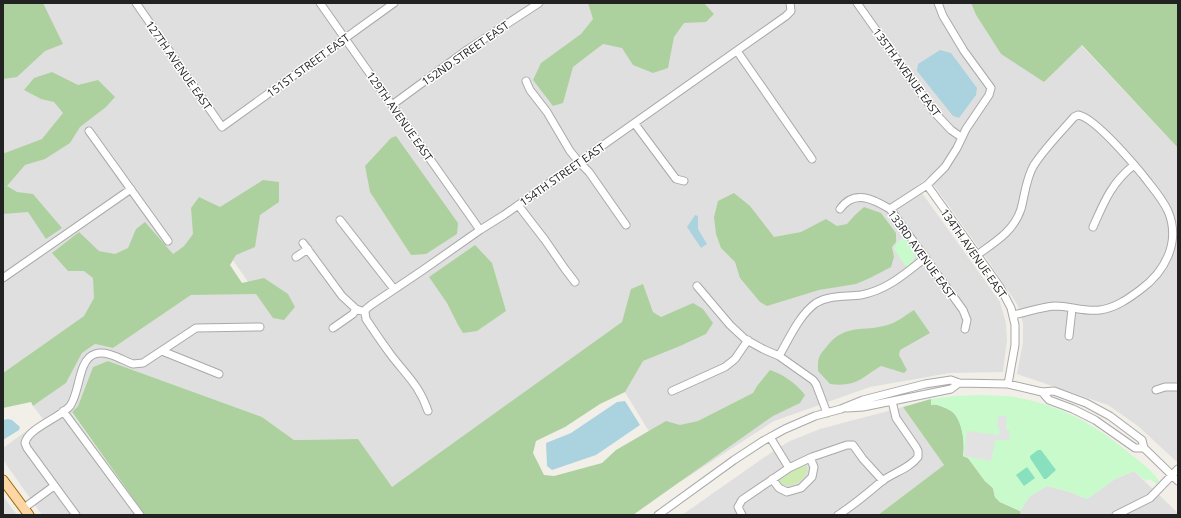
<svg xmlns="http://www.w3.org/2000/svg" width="1181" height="518" font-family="'Open Sans',sans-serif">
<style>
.residential{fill:#e0dfdf}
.grass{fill:#cdebb0}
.forest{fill:#add19e}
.park{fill:#c8facc}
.pitch{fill:#88e0be}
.parking{fill:#e2e2e2}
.water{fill:#aad3df}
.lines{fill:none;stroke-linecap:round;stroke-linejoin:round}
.minor-casing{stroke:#a9a9a9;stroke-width:9}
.major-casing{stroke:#a06b00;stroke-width:11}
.minor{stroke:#fff;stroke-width:7}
.major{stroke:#fcd6a4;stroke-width:9}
.labels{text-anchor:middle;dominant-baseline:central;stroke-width:3;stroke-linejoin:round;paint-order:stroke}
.street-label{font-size:11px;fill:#222;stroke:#fff}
</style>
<rect width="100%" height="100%" fill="#f2efe9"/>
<path class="residential" d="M3 3H971L976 15 1001 54 1081 45 1178 148V463L1138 426 1108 405 1017 374 1023 342V323L1017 304 989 262 928 177 917 186 1000 302 1006 323 1007 340 1003 372 950 373 870 387 774 421 680 482 596 345 392 488 358 439 294 440 262 417 108 361 93 367 78 406 72 413 145 515H42L3 460V448L43 419 33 406 66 383 82 353 95 344 113 348 191 295 256 293 210 228 3 373Z
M903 407 944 465 878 515H682L772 452 790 441 820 429Z
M1134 471 1178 513V515H1021L1020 511 1023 506 1030 496 1047 486 1070 492 1087 499 1115 479Z
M3 496 17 515H3Z"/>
<path class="grass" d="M801 466H805L808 471 801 481 789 486 780 483 779 481 780 479Z"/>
<path class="forest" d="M3 3H43L63 44 45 51 17 77 3 79Z
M588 3H704L714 14 706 22 684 23 674 37 668 68 653 73 633 65 622 48 603 44 573 67 563 103 553 106 533 80 541 63 581 34 593 19Z
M971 3H1178V148L1082 45 1044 82 1001 54 976 15Z
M52 72 78 85 98 80 115 97 106 107 80 127 70 143 45 159 25 165 7 186 17 192 33 194 62 228 46 239 28 212 3 214V152L5 153 42 139 63 113 54 102 41 99 24 90 34 78Z
M396 136 458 223 457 234 426 254 411 255 370 192 365 166 391 138Z
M263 180 279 182V202L260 215 255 247 236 255 230 265 242 283 264 278 288 294 295 307 284 320 273 318 256 294 191 295 113 348 95 344 82 353 66 383 33 406 31 402 3 408V373L84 316 94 298 93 278 84 271H68L52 253 79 232 99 251 115 254 128 248 136 229 145 222 173 254 184 246 193 234 191 208 199 197 220 207Z
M734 193 750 206 774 237 801 232 826 219 837 226 847 224 855 215 864 207 881 213 896 233V242L892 247 894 257 891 267 870 278 856 284 819 290 767 306 760 302 740 278 735 262 721 248 716 234 714 217 718 201Z
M475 245 492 263 506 311 477 331 463 333 458 325 447 303 429 277Z
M643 284 653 312 661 317 693 303 703 309 713 323 706 334 680 346 643 361 625 392 600 404 565 427 536 441 533 453 544 475 554 476 602 463 616 450 666 421 680 425 698 421 753 393 757 386 770 370C784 375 796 383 805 395L800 403 773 416 760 425 633 515H145L72 412 78 406 93 367 108 361 262 417 294 440 358 439 392 487 622 322 631 289Z
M914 310 930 333 900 350 899 355 907 370 904 373 881 366C860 379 856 387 830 384L818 371C818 357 818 357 827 346 847 321 867 334 893 323 900 320 907 314 914 310Z
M931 399V405C936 404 938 405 943 407 948 409 953 411 956 416 963 426 965 445 963 456L968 458 985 481 993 488 995 497 1000 502 1020 511 1021 515H878L944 465 903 407Z"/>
<path class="park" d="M904 237C913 250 922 256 906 267L894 249 897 242Z
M981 395C994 396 1008 395 1020 398 1064 407 1095 425 1128 452 1139 461 1152 470 1159 481L1157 484 1150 479 1146 481 1134 471 1115 479 1087 499 1070 492 1047 486 1030 496 1020 511 1000 502 995 497 993 488 985 481 968 458 963 456C965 445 963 426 956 416 953 411 948 409 943 407 938 405 936 404 931 405V399L955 396Z"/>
<path class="pitch" d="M1038 450H1041L1056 470 1046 479H1044L1030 458V456Z
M1027 467 1035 478 1024 486 1016 475Z"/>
<path class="parking" d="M999 415 1007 417 1006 429 1010 431 1009 440H995L991 461 964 456 967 431 997 435 999 434 1000 430 997 426Z"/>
<path class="water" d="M940 50 951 53 977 88 976 95 959 118 953 116 917 71 918 64Z
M695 215 698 216V229L707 244 701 248 687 227Z
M625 401 640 425 596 455 552 470 547 466 546 443 571 433 617 402Z
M8 419 12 420 20 427 19 430 3 440V420Z"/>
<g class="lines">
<g class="minor-casing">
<path id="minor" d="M136 3 222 127 394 3
M320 3 480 230
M857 3 935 113 951 130 961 137
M737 51 812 159
M526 81 530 90 547 112 570 151 579 162 589 172 626 225
M392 105 467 50 539 3
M635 124 676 179 684 181
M89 131 168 241
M927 185 1000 287 1011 308 1015 325V345L1008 384
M518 205 545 240 565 269 575 282
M840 209C854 189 873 199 890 209L963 310 967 320 965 329
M890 209 927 185 945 167 957 148 966 129 989 95 991 88 964 51 943 16 938 3
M340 220 394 289
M1093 227C1104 202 1112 182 1134 165
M303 243 342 296 356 309 365 312 366 309 371 305 423 270 480 230 504 215 786 16 791 11 790 3
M977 255C995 242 1014 231 1021 209 1025 194 1026 178 1034 165 1045 148 1061 132 1074 117L1078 115C1094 117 1131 161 1142 174 1151 186 1162 198 1168 211 1181 242 1165 272 1140 290 1128 299 1115 308 1100 310 1085 312 1070 306 1055 306 1041 307 1027 312 1013 315
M296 257 308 249
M3 278 131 189
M697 286 730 325 745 339 763 349 779 356 813 380 816 384 827 413
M365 312 366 319C374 331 382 343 391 355 407 376 419 385 428 411
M333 328 353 314 356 309
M1069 336 1072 309
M162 351 219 374
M779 356C789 339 799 315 816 303 829 295 846 297 861 295 887 290 905 274 925 258
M1156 390 1165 387H1178
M672 391 725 367 735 359 748 340
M1042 392 1049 400 1073 409 1095 420 1135 448H1144
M847 408 863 407 951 389 959 383
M63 411 140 515
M770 437 789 468
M772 479 779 488 787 492 801 488 812 477 814 467 810 458
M24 508 54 486
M76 515 27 448 25 443C28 428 60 418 70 406 80 393 78 359 95 354 107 350 122 360 133 364L143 363 196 328 260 327
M658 515 734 460 763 441 785 429 815 416 841 409 863 400 925 384 951 380 959 383 1008 384 1042 392 1054 391 1086 403 1110 416 1142 440 1144 448 1178 481
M742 515 738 507 742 500 789 468 812 457 847 445H853L863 459 883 481
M838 515C854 505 868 493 882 481 893 473 910 468 918 457V451L916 447 896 418 892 401
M1116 515 1150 498 1178 469"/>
</g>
<g class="major-casing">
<path id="major" d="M3 480 29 515"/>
</g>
<use href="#minor" class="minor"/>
<use href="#major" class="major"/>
</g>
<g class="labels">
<g class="street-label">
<text transform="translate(465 53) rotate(-35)">152ND STREET EAST</text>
<text transform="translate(179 65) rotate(55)">127TH AVENUE EAST</text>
<text transform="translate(308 65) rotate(-36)">151ST STREET EAST</text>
<text transform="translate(907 72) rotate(54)">135TH AVENUE EAST</text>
<text transform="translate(400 116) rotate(55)">129TH AVENUE EAST</text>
<text transform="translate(562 174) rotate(-35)">154TH STREET EAST</text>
<text transform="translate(974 253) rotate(55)">134TH AVENUE EAST</text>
<text transform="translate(922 254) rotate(54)">133RD AVENUE EAST</text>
</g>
</g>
<rect width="1181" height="518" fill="none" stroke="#222222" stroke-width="8"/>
</svg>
